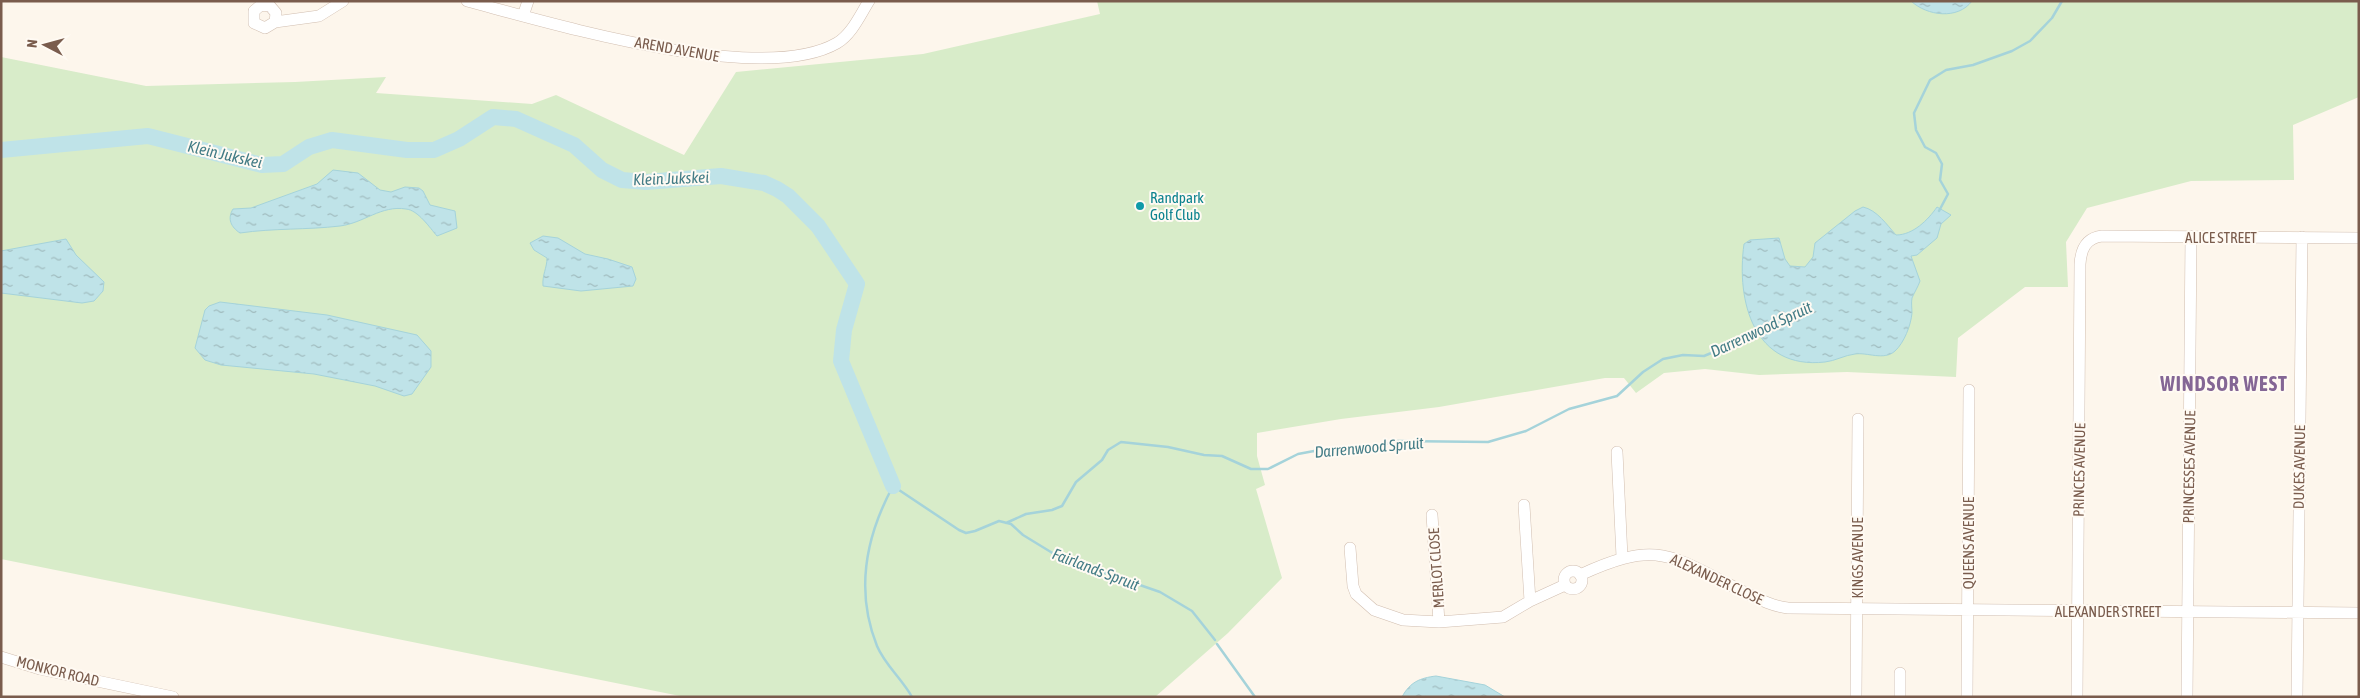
<svg xmlns="http://www.w3.org/2000/svg" width="2360" height="698" font-family="'Asap Condensed',sans-serif">
<style>
.green{fill:#d8ecc9}
.water{fill:url(#water-ripples);stroke:#a5d3da}
.lines{fill:none;stroke-linecap:round;stroke-linejoin:round}
.stream{stroke:#a5d3da;stroke-width:2.5}
.river{stroke:#bfe3e8;stroke-width:16}
.minor-casing{stroke:#d1beb0;stroke-width:12}
.minor{stroke:#fff;stroke-width:11}
.culture-dot{fill:#0f9aa8;stroke:#fffaf3;stroke-width:2}
.labels{text-anchor:middle;dominant-baseline:central;stroke-width:4;stroke-linejoin:round;paint-order:stroke}
.street-label{font-size:15px;fill:#7a5c4d;stroke:#fffaf3}
.culture-label{font-size:15px;fill:#0d838f;stroke:#fffaf3;text-anchor:start}
.water-label{font-size:16px;font-style:italic;fill:#437c86;stroke:#fffaf3}
.district-label{font-size:20px;font-weight:bold;letter-spacing:1px;fill:#846695;stroke:#fffaf3}
</style>
<defs>
<pattern id="water-ripples" width="26" height="14" patternUnits="userSpaceOnUse" patternTransform="scale(1.25)"><rect width="26" height="14" fill="#bfe3e8"/><path d="M2 4q2-2 4 0t4 0M15 11q2-2 4 0t4 0" fill="none" stroke="#a0bbbe"/></pattern>
</defs>
<rect width="100%" height="100%" fill="#fdf6ec"/>
<path class="green" d="M1097 1H2359V97L2293 125 2294 180 2191 181 2087 208 2066 242 2068 287H2025L1958 338 1956 377 1847 372 1759 375 1705 369 1664 373 1636 393 1624 378H1605L1439 407 1341 419 1257 433V456L1265 485 1256 489 1282 578 1228 633 1155 697H685L1 559V57L146 86 295 82 386 77 376 93 532 104 556 95 684 155 736 72 923 54 1100 14Z"/>
<path class="water" d="M1911 1H1972C1958 20 1927 16 1911 1Z
M333 170 358 173 380 190 391 192 405 187 419 188 423 191 430 205 455 211 457 228 437 236C430 228 418 210 406 209 381 205 364 223 340 226 307 230 274 228 240 233 231 227 227 219 233 209L251 208 317 184Z
M1863 207C1877 210 1887 225 1896 235 1913 235 1928 220 1937 207L1951 215 1941 224 1937 238 1917 255 1911 256 1920 281C1918 287 1914 293 1912 298 1911 303 1912 309 1912 313 1911 325 1904 343 1895 351 1884 361 1867 352 1855 354 1845 355 1835 361 1825 362 1754 370 1736 302 1744 244L1750 240 1779 238 1785 259 1790 266 1805 267 1813 257 1815 243 1855 211Z
M543 236 558 238 585 254 608 259 632 267 636 279 633 286 581 291 543 286C542 275 547 268 547 258L534 250 530 243Z
M66 239 76 255 104 282 103 291 94 301 82 303 1 293V251Z
M220 302 327 315 417 335 431 351V367L412 394 404 396 375 386 314 374 221 365 205 360 195 348 205 310 209 306Z
M1436 676 1485 685 1505 697H1402C1410 682 1420 678 1436 676Z"/>
<g class="lines">
<path class="stream" d="M1939 211 1948 194 1940 180 1942 164 1936 153 1925 147 1916 130 1914 113 1930 80 1946 70 1973 65 2012 51 2030 41 2052 18 2062 1
M1006 523 1026 514 1052 510 1062 506 1076 482 1102 460 1108 450 1121 442 1168 447 1204 455 1222 456 1251 469H1268L1298 454 1314 451 1334 452 1370 448 1398 441 1488 442 1526 431 1569 409 1617 396 1643 372 1663 359 1683 355 1704 356 1760 333
M1217 644 1255 697
M912 697C902 679 885 665 877 646 855 591 866 536 893 486L959 530 966 533 975 531 999 521 1011 524 1023 535 1059 557 1160 592 1192 611 1215 640"/>
<path class="river" d="M1 150 148 136 262 165 283 164 309 147 332 140 407 150H434L459 139 493 117 516 119 574 145 602 170 622 180 646 182 721 176 764 183 777 189 788 196 818 226 857 284 844 330 841 361 893 486"/>
<g class="minor-casing">
<path id="minor" d="M467 1C551 23 761 87 837 43 852 34 860 15 869 1
M523 16 528 1
M275 22 276 13 270 6 261 5 254 11V23L265 28 275 22 319 16 343 1
M1617 452 1622 557
M1524 505 1530 601
M1432 515 1439 622
M1350 548 1353 586 1356 594 1374 610 1403 620 1439 622 1503 617 1530 601 1565 585
M1564 580a9 9 0 1 1 18 0a9 9 0 1 1-18 0Z
M1580 575C1656 540 1669 554 1738 589 1755 597 1770 606 1788 608L2359 613
M1 657 40 669 173 697
M1900 673V697
M1856 697 1858 419
M1967 697 1969 390
M2077 697 2080 264C2081 249 2086 238 2102 236L2359 238
M2187 697 2191 236
M2297 697 2302 237"/>
</g>
<use href="#minor" class="minor"/>
</g>
<circle class="culture-dot" cx="1140" cy="206" r="5"/>
<g class="labels">
<g class="street-label">
<text transform="translate(677 49) rotate(10)">AREND AVENUE</text>
<text x="2221" y="237">ALICE STREET</text>
<text transform="translate(2189 467) rotate(-89)">PRINCESSES AVENUE</text>
<text transform="translate(2299 467) rotate(-89)">DUKES AVENUE</text>
<text transform="translate(2079 470) rotate(-89)">PRINCES AVENUE</text>
<text transform="translate(1968 543) rotate(-90)">QUEENS AVENUE</text>
<text transform="translate(1857 558) rotate(-90)">KINGS AVENUE</text>
<text transform="translate(1436 568) rotate(-94)">MERLOT CLOSE</text>
<text transform="translate(1717 579) rotate(25)">ALEXANDER CLOSE</text>
<text x="2108" y="611">ALEXANDER STREET</text>
<text transform="translate(58 671) rotate(14)">MONKOR ROAD</text>
</g>
<g class="culture-label">
<text x="1150" y="197">Randpark<tspan x="1150" dy="17">Golf Club</tspan></text>
</g>
<g class="water-label">
<text transform="translate(225 154) rotate(13)">Klein Jukskei</text>
<text transform="translate(671 178) rotate(-2)">Klein Jukskei</text>
<text transform="translate(1761 329) rotate(-25)">Darrenwood Spruit</text>
<text transform="translate(1369 447) rotate(-5)">Darrenwood Spruit</text>
<text transform="translate(1096 569) rotate(21)">Fairlands Spruit</text>
</g>
<g class="district-label">
<text x="2224" y="383">WINDSOR WEST</text>
</g>
</g>
<rect width="2360" height="698" fill="none" stroke="#7a5c4d" stroke-width="5"/>
<g transform="translate(45 45) rotate(276)" stroke="#fffaf3" stroke-width="4" paint-order="stroke">
<path d="M0-4L9 19L0 12L-9 19Z" fill="#7a5c4d"/>
<text y="-8" font-size="14" font-weight="bold" text-anchor="middle" fill="#7a5c4d">N</text>
</g>
</svg>
